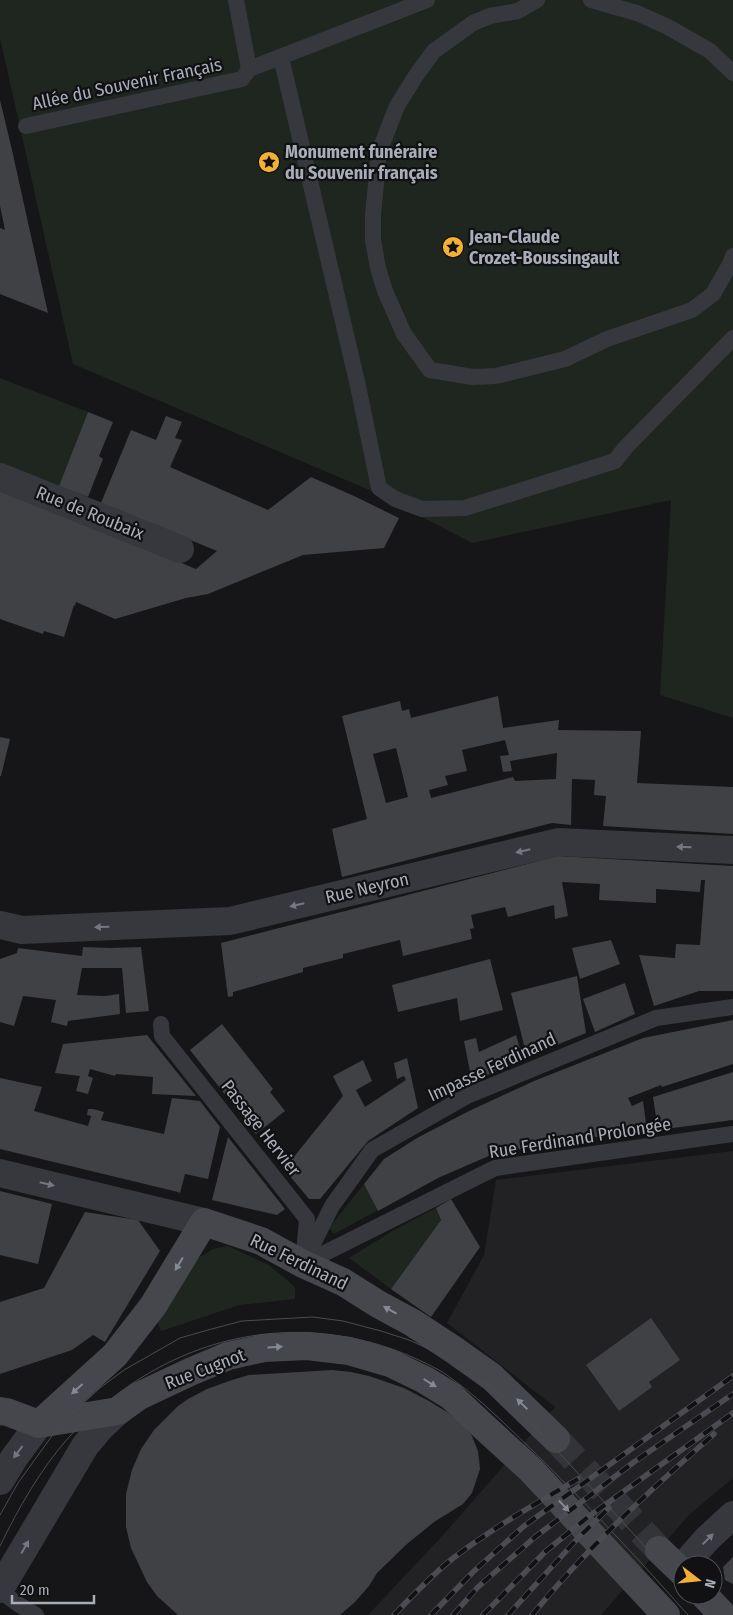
<svg xmlns="http://www.w3.org/2000/svg" width="733" height="1615" font-family="'Fira Sans Condensed',sans-serif">
<style>
.built{fill:#222225}
.green{fill:#1e261f}
.building{fill:#404145;fill-rule:evenodd}
.lines{fill:none;stroke-linecap:round;stroke-linejoin:round}
.secondary-tunnel{stroke:#333438;stroke-width:28;stroke-dasharray:28 14;stroke-linecap:butt}
.service{stroke:#37383d;stroke-width:16}
.minor{stroke:#37383d;stroke-width:28}
.secondary{stroke:#45474d;stroke-width:28}
.tram{stroke:#4a4c52;stroke-width:1}
.rail-casing{stroke:#4a4c52;stroke-width:5.5}
.rail{stroke:#111113;stroke-width:4;stroke-dasharray:11;stroke-linecap:butt}
.oneway{fill:#757881}
.oneway2{fill:#858993}
.labels{text-anchor:middle;dominant-baseline:central;stroke-width:4.5;stroke-linejoin:round;paint-order:stroke}
.street-label{font-size:18px;fill:#a8adb8;stroke:#111113}
.poi-label{font-size:18px;font-weight:bold;fill:#a8adb8;stroke:#111113;text-anchor:start}
</style>
<rect width="100%" height="100%" fill="#161618"/>
<path class="built" d="M733 1151V1478L689 1515 601 1615H368L444 1534 555 1407 447 1323 484 1255 496 1180Z"/>
<path class="green" d="M0 0H733V718L660 695 671 500 472 543 374 492 73 364 0 38Z
M0 378 88 412 59 486 0 463Z
M364 1184 378 1210 334 1234 329 1228Z
M436 1208 441 1220 391 1289 349 1258 394 1230Z
M228 1246 269 1265 295 1287V1299L239 1305 161 1331 157 1321 198 1258 213 1249Z"/>
<path class="building" d="M0 100 12 150 48 313 0 294V228L5 230 0 206Z
M88 412 113 422 99 456 103 459 88 497 59 486Z
M166 416 182 422 175 438 182 440 170 467 268 510 311 477 354 496 399 518 384 548 303 555 208 594 186 598 115 619 76 602 75 606 74 605 64 637 44 631 43 634 0 619V487L196 569 217 551 101 503 131 430 156 440Z
M498 696 503 728 559 720 558 730 641 731 637 783 733 787V834L603 826 606 796 594 795 595 780 572 779 571 825 552 823 342 877 332 829 367 819 342 716 400 701 402 711 409 709 411 718ZM505 740 509 755 500 756 503 772 512 771 510 761 557 753 556 779 515 781 513 777 431 798 429 790 448 785 445 776 467 771 462 750ZM396 748 408 797 386 803 373 754Z
M0 737 10 739 1 776H0Z
M558 856 733 866V991H699L654 1006 639 955 675 958 676 944 700 945 705 880H701L700 892 656 889V903L599 900 600 884 562 882 568 916 555 919 554 905 508 917 505 907 471 915 474 928 470 929 472 939 403 956 400 940 343 954V958L303 968V972L233 992V996L228 997 221 943Z
M611 940 620 964 580 979 572 948Z
M83 947 110 948 141 947 149 1011 126 1013 122 968H82L77 995 105 996 119 994 120 1014 68 1021 67 1026 51 1022 56 1000 23 996 14 1026 0 1022V959L17 953 18 948 82 956Z
M490 959 503 1010 460 1021 457 998 398 1012 392 985Z
M577 976 586 1033 527 1057 511 993Z
M625 983 635 1014 595 1032 583 999Z
M733 1020V1064L662 1087 661 1085 628 1098 632 1106 643 1101 647 1131 561 1141 491 1155 438 1178 378 1211 364 1184 384 1159 417 1138 469 1111 534 1081 643 1038Z
M222 1024 273 1089 270 1092 285 1111 256 1134 190 1050Z
M147 1035 196 1096 152 1094 153 1077 116 1074 115 1076 90 1069 88 1076 93 1078 88 1094 76 1091 80 1076 55 1073 63 1044Z
M516 1035 523 1059 472 1082 464 1041 476 1038 479 1052Z
M407 1058 418 1108 368 1141 320 1199H309L284 1169 343 1096 333 1076 363 1060 372 1081 356 1090 365 1107 406 1080 404 1076 397 1079 394 1063Z
M733 1072V1120L658 1130 653 1097Z
M0 1078 42 1087 34 1111 88 1126 91 1116 87 1115 88 1109H93L104 1112 101 1120 164 1134 172 1098 200 1101 220 1127 208 1179 185 1174 180 1193 178 1192 0 1149Z
M228 1137 285 1209 277 1215 212 1200Z
M0 1191 52 1204 38 1264 0 1255Z
M451 1199 480 1247 431 1317 391 1289 441 1220 436 1208Z
M85 1212 138 1220 160 1251 105 1342 93 1335 72 1350 0 1374V1302L44 1288Z
M651 1318 680 1360 649 1382 652 1387 619 1411 586 1365Z
M332 1370 351 1372 369 1376 404 1388 429 1401 447 1412 462 1424 471 1434 478 1451 480 1469 472 1493 463 1504 434 1522 407 1544 377 1573 369 1586 355 1602 340 1615H178L157 1596 147 1582 131 1548 126 1527V1494L132 1470 141 1449 154 1430 178 1406 188 1399 207 1389 232 1380 249 1375Z
M733 1557V1584L725 1580 723 1567Z"/>
<g class="lines">
<path class="secondary-tunnel" d="M556 1439 659 1550"/>
<path class="service" d="M236 0 249 69
M537 0 518 11 490 16 473 23 434 51 417 74 397 106 379 152 373 215V240L378 268 385 291 404 334 430 370 473 377 496 376 565 359 607 339 692 310 713 294 730 264 733 256
M591 0 637 13 668 27 710 51 733 73
M281 57 358 386 379 488 395 499 422 509 465 508 615 461 625 448 733 338
M26 126 242 79 249 69 427 0
M161 1024 162 1036 307 1219 304 1254
M303 1264 332 1206 372 1150 467 1096 656 1018 733 1007
M303 1264 495 1168 733 1134
M0 1591 18 1604 36 1615"/>
<path class="minor" d="M0 477 180 549
M0 925 22 930 230 921 558 842 733 850
M0 1173 204 1222
M0 1481 14 1458 39 1424
M684 1565 707 1539 733 1515
M0 1589 85 1446 100 1428 118 1411"/>
<path class="secondary" d="M0 1411 7 1412 39 1424 118 1411 139 1396 190 1372 228 1356 264 1348 307 1346 349 1351 390 1363 425 1380 451 1396 484 1427 531 1470 666 1615
M39 1424 115 1355 153 1306 204 1222 261 1241 303 1264 343 1282 378 1304 413 1323 454 1350 492 1377 556 1439
M659 1550 683 1573
M704 1595 723 1615"/>
<path class="tram" d="M0 1515 18 1483 54 1433 66 1419 100 1388 124 1370 180 1338 208 1330 242 1321 313 1317 343 1321 381 1331 409 1340 442 1355 500 1394 531 1422 683 1588
M0 1546C19 1507 40 1470 69 1437 76 1429 84 1423 91 1416 189 1326 320 1306 437 1369 445 1373 452 1379 459 1384 484 1403 506 1425 529 1447 584 1501 637 1557 688 1615
M689 1595 708 1615"/>
<g class="rail-casing">
<path id="rail" d="M394 1615C412 1596 431 1576 452 1559 491 1529 535 1504 578 1479
M431 1615 473 1572 524 1526 733 1376
M453 1615 478 1587 535 1537 634 1462 733 1394
M483 1615 546 1551 588 1517 733 1413
M508 1615 578 1538 609 1508
M532 1615C587 1548 649 1491 714 1434"/>
</g>
<use href="#rail" class="rail"/>
</g>
<defs><path id="oneway-solid" d="M-6-.8H1V-3.2L6.5 0L1 3.2V.8H-6Z" transform="scale(1.25)"/></defs>
<g class="oneway">
<use href="#oneway-solid" transform="translate(684 847) rotate(-178)"/>
<use href="#oneway-solid" transform="translate(523 851) rotate(167)"/>
<use href="#oneway-solid" transform="translate(297 905) rotate(167)"/>
<use href="#oneway-solid" transform="translate(102 927) rotate(178)"/>
<use href="#oneway-solid" transform="translate(47 1184) rotate(13)"/>
<use href="#oneway-solid" transform="translate(18 1452) rotate(127)"/>
<use href="#oneway-solid" transform="translate(708 1539) rotate(-45)"/>
<use href="#oneway-solid" transform="translate(25 1547) rotate(-60)"/>
</g>
<g class="oneway2">
<use href="#oneway-solid" transform="translate(179 1264) rotate(121)"/>
<use href="#oneway-solid" transform="translate(390 1310) rotate(-151)"/>
<use href="#oneway-solid" transform="translate(275 1347) rotate(-3)"/>
<use href="#oneway-solid" transform="translate(430 1383) rotate(32)"/>
<use href="#oneway-solid" transform="translate(77 1389) rotate(138)"/>
<use href="#oneway-solid" transform="translate(522 1404) rotate(-136)"/>
<use href="#oneway-solid" transform="translate(564 1506) rotate(47)"/>
</g>
<defs>
<g id="sight-disc" transform="scale(1.125)"><circle r="9.5" fill="#f2b134" stroke="#111113"/><path d="M0-6L1.8-2.2L6-1.7L2.9 1.2L3.7 5.4L0 3.3L-3.7 5.4L-2.9 1.2L-6-1.7L-1.8-2.2Z" fill="#111"/></g>
</defs>
<g fill-rule="evenodd">
<use href="#sight-disc" x="269" y="162"/>
<use href="#sight-disc" x="453" y="247"/>
</g>
<g class="labels">
<g class="street-label">
<text transform="translate(127 84) rotate(-12)">Allée du Souvenir Français</text>
<text transform="translate(90 513) rotate(22)">Rue de Roubaix</text>
<text transform="translate(367 888) rotate(-13)">Rue Neyron</text>
<text transform="translate(492 1067) rotate(-25)">Impasse Ferdinand</text>
<text transform="translate(261 1128) rotate(52)">Passage Hervier</text>
<text transform="translate(580 1138) rotate(-9)">Rue Ferdinand Prolongée</text>
<text transform="translate(299 1262) rotate(26)">Rue Ferdinand</text>
<text transform="translate(205 1369) rotate(-21)">Rue Cugnot</text>
</g>
<g class="poi-label">
<text x="285" y="152">Monument funéraire<tspan x="285" dy="21">du Souvenir français</tspan></text>
<text x="469" y="237">Jean-Claude<tspan x="469" dy="21">Crozet-Boussingault</tspan></text>
</g>
</g>
<g transform="translate(698 1580) rotate(106)"><circle r="24" fill="#111113" stroke="#4d4f55"/>
<path d="M0-4L9 19L0 12L-9 19Z" fill="#f2b134"/>
<text y="-8" font-size="14" font-weight="bold" text-anchor="middle" fill="#a8adb8">N</text>
</g>
<path d="M12 1595v8h82v-8" fill="none" stroke="#a8adb8" stroke-width="2.5"/>
<text x="20" y="1595" font-size="15" fill="#a8adb8" stroke="#111113" stroke-width="4" paint-order="stroke">20 m</text>
</svg>
